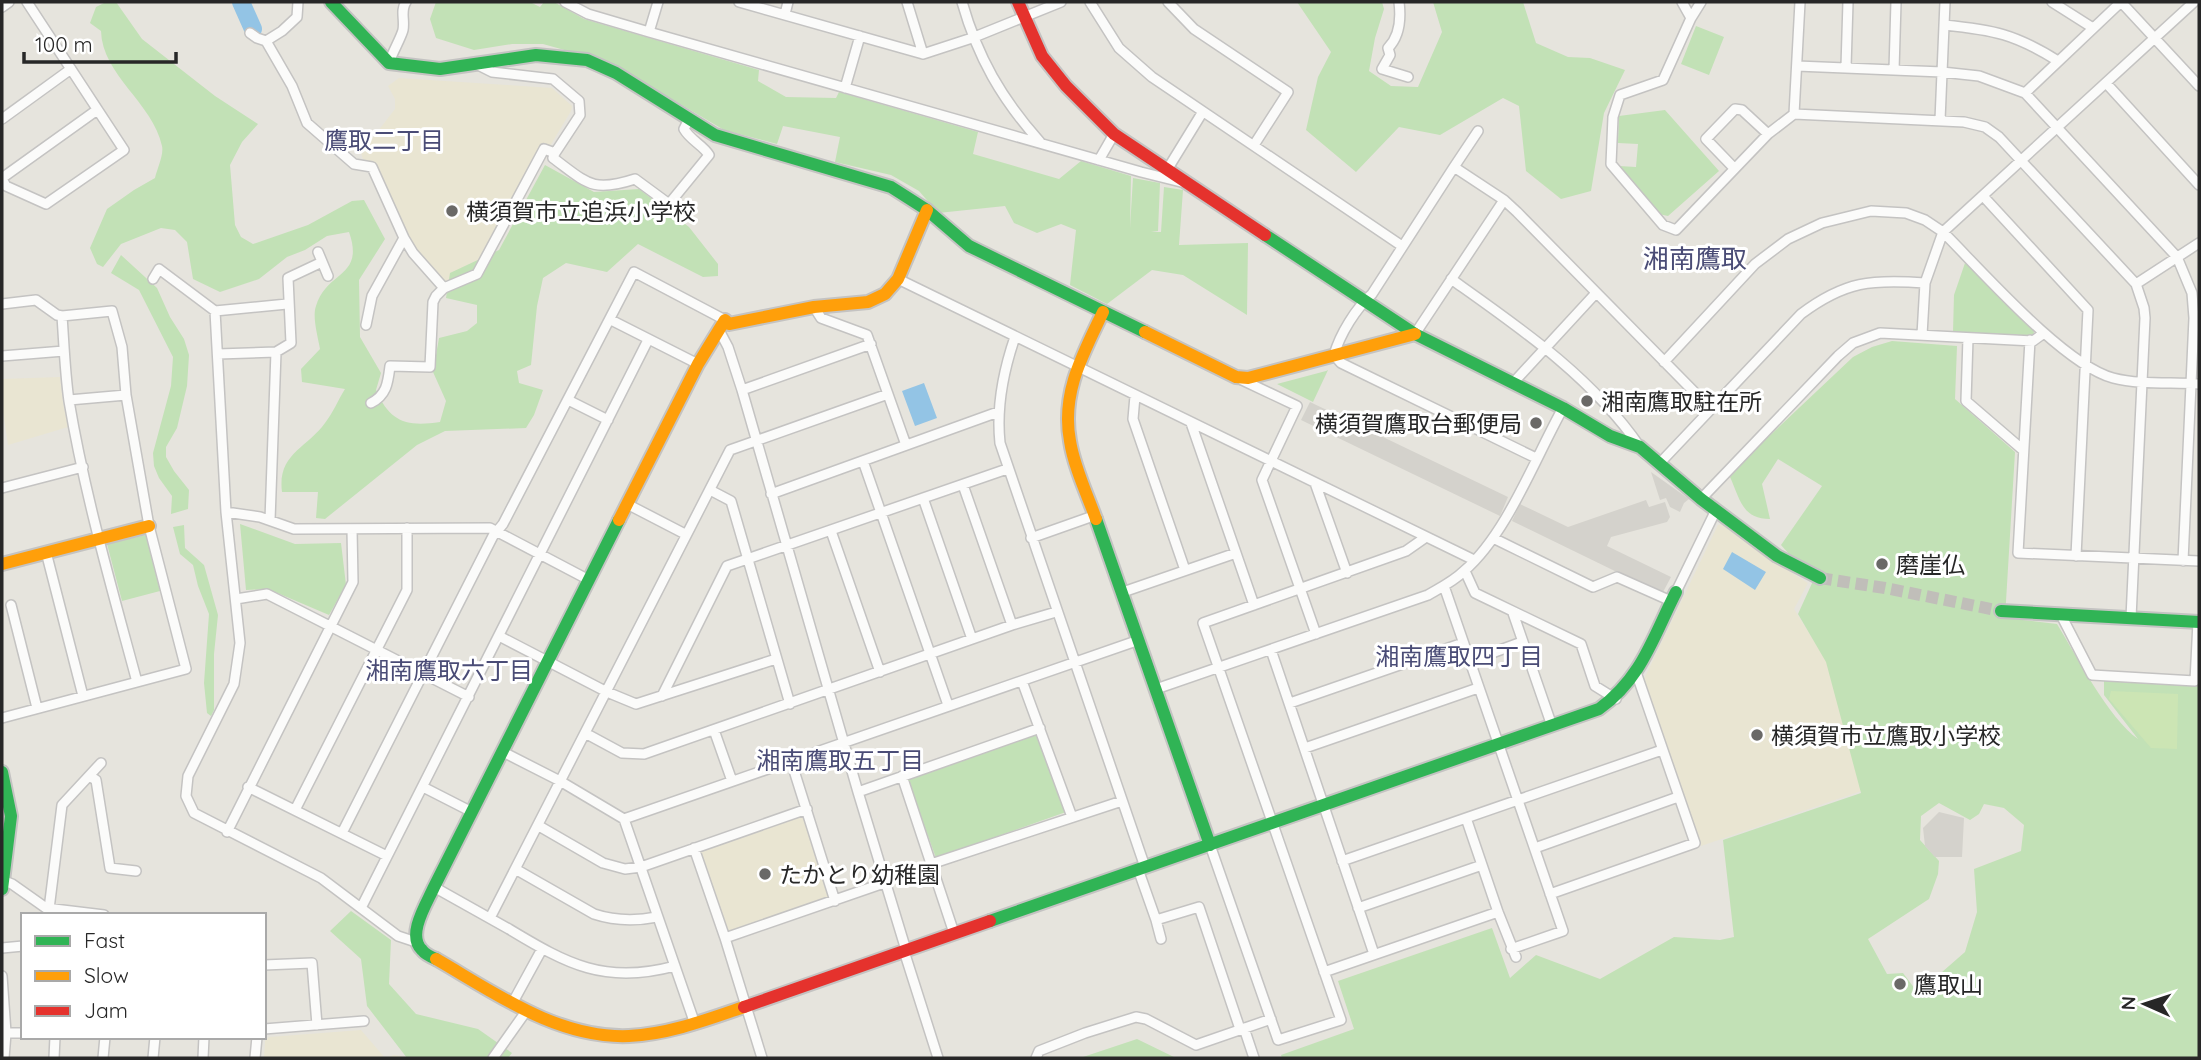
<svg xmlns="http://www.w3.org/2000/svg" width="2201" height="1060" font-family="Quicksand,'Noto Sans JP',sans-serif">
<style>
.education{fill:#e9e5d2}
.green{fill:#c2e1b6;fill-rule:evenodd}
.pitch{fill:#cce5b4}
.plaza{fill:#d4d2cc}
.water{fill:#93c4e5}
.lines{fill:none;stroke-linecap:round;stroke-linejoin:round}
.river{stroke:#93c4e5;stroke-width:18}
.secondary-tunnel{stroke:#c0beb9;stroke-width:12;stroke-dasharray:12 6;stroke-linecap:butt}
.street-casing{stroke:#c4c3c2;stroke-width:12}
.fast-casing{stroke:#c4c3c2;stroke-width:16}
.slow-casing{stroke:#c4c3c2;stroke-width:16}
.jam-casing{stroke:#c4c3c2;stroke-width:16}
.street{stroke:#fbfbfa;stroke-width:9}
.fast{stroke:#30b455;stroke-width:12}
.slow{stroke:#ff9f0a;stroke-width:12}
.jam{stroke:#e5322d;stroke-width:12}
.poi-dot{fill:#6a6967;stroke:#fff;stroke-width:2.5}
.labels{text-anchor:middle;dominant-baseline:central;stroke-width:6;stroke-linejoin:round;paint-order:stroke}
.poi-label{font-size:23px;fill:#272727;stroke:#fff;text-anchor:start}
.neighbourhood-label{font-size:24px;fill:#4a4c76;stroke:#fff}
.quarter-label{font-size:26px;fill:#4a4c76;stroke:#fff}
</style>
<rect width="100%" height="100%" fill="#e6e4dd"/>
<path class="education" d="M399 78 552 88 572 106 571 111 474 273 446 285 415 251 379 170 372 163 363 159 361 153 395 109V99L388 86Z
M60 377 63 403 68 427 8 445 2 405V379Z
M1724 524 1773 561 1808 583 1794 609 1829 665 1870 788 1701 846 1643 681 1718 525Z
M803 811 832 898 727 936 698 850Z
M361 1030 385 1058 394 1055 412 1058H264L265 1041 269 1037Z"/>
<path class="green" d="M106 2H116L142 39 215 96 258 124 242 142 230 165 235 225 241 237 253 244 308 225 352 201 364 200 385 239 359 280 360 337 381 373 376 390C390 422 406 427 440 422L446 401 433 372 439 338 467 331 477 323V305L446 298 450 273 499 250 545 165 594 192 639 189 689 227 718 264V276L703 277 638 244 607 272 566 263 543 278 537 306 531 365 517 371 519 383 543 390 534 415 526 428 445 431 417 445 325 519 316 518 318 492H282C277 454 307 448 325 423 333 413 338 400 345 389L302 382 301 369 320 349C318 337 312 317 316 306 327 270 365 278 349 232L327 236 305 250 287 257 259 279 220 292 193 279 187 242 175 230 161 228 121 244 103 267 97 264 90 248 107 209 134 190 155 178C157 169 164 155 162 146 153 103 102 75 101 31L90 23 96 7Z
M436 2H530L540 7 544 2H554L584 19 759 70 758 81 786 97 836 98 839 92 978 132 973 154 1059 179 1081 161 1131 176 1130 228 1133 178 1160 183 1158 231 1151 232H1161L1164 187 1183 190 1179 245 1248 243 1247 315 1183 275 1152 270 1107 304 1070 285 1076 230 1061 224 1037 233 1014 223 1005 206 938 213 919 191 891 175 835 162 840 137 783 126 777 144 724 130 611 63 543 44H512L474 50 436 38 430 19Z
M1297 2H1382L1384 9 1375 38 1369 71 1391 86 1418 87 1442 32 1433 2H1523L1536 43 1568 57 1590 58 1625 70 1604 113 1591 191 1561 199 1526 171 1519 106 1503 98 1440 135 1399 127 1356 172 1306 130 1318 77 1331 52Z
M1696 26 1724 37 1709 75 1681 64Z
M1665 110 1719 171 1668 216 1654 213 1619 166 1636 167 1638 144 1618 143 1619 116Z
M121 255 157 288 170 317 184 339 189 355 187 386 177 428 166 447V457L174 471 189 490 188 509 171 514 172 496 159 478 154 466 153 453 171 386 173 357 139 290 111 273Z
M1965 263 2033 328 2034 333 2030 336 1953 332 1954 295Z
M1892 341 1957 346 1955 399 2015 452 2005 618 2057 624C2076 655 2109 719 2138 739L2104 695V679L2199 685V1058H1282L1281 1055 1354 1029 1338 981 1492 928 1510 978 1536 955 1600 979 1674 937 1720 940 1734 937 1723 840 1861 793 1826 662 1798 614 1818 570 1789 554 1781 545 1822 486 1778 459 1762 484 1770 519C1742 519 1740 499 1730 477L1764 441 1853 357 1872 347ZM1939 803 1970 820 1979 814 1984 804 2004 808 2024 825 2021 851 1974 869 1977 912 1965 952 1918 993 1903 973 1887 974 1868 939 1929 899 1938 874 1939 861 1920 840 1921 816Z
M1328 370 1313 402 1277 384 1326 371Z
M240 524 295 544 341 543 346 585 329 615 268 589 246 590Z
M184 525 185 548 204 565 218 615 214 654V710L211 716 207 713 204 683 209 614 198 586 193 565 180 554 173 527Z
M146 535 160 591 122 601 107 544Z
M1036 735 1066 812 936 858 907 778Z
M351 911 391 940 389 984 416 1014 478 1029 512 1053 508 1058H407L367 1006 361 959 330 931Z
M1137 1039 1176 1058H1080Z"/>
<path class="pitch" d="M2111 691 2178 694 2177 749 2151 748 2109 699Z"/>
<path class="plaza" d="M1310 402 1508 497 1500 516 1301 420Z
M1651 472 1689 499 1684 503 1680 512 1670 507 1666 498 1660 500Z
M1646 500 1649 507 1665 502 1670 517 1667 522 1611 537 1607 546 1671 577 1662 594 1512 521 1520 504 1568 527Z
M1939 812 1964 818 1962 857H1935L1925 846 1923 828Z"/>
<path class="water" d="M924 383 937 418 915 426 902 391Z
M1732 552 1766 572 1755 590 1723 569Z"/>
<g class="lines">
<path class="river" d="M241 2 253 29"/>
<path class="secondary-tunnel" d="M1820 578 1885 588 2001 611"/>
<g class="street-casing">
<path id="street" d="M565 2 588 14 649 32 1141 172 1181 182
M739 2 923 54 972 38 1061 2
M907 2 923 54
M962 2C978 58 1001 98 1040 142
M1090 2 1119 48 1152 77 1402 246
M1168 2 1194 29 1288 92 1254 145
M1399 2C1401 18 1400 36 1388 48L1390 55 1382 69 1408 77
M1682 2 1691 18 1663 80 1620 95 1613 117 1611 164 1663 225 1676 230 1768 134 1794 114 1964 122 1985 127 1999 137 2136 284 2144 308 2145 318 2131 618
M2052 2 2093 28
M2121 2 2199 86
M2 7 9 2
M785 14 788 2
M1691 18 1701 2
M1944 25C1994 30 2015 34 2058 61
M649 32 658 2
M250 33 257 38 266 41 282 31 297 17 298 2
M266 41 292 86 307 123 354 164 372 167 404 238 413 253 444 288
M389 63C392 53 401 38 403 30 405 19 400 11 406 2
M1797 66 1942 72 1979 76 2025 93 2177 257 2192 293 2194 318 2183 561
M1846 67 1848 2
M1894 70 1896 2
M2106 83 2199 185
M845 88 860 36
M2025 93 2121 2
M1794 114 1800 2
M2 119 71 69
M1940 120 1945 2
M555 153 553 158C587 183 592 193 635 179L669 204 709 155C703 145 690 140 684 129L689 119
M1099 160 1114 134
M1454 167 1478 131
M1734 168 1706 139 1735 109 1742 110 1768 134
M1167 170 1202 113
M2 178 97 110
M2 179 6 186 46 204 124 150 27 2
M1983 196 2088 310 2076 556
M318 252 328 276
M153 279 159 269 215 311 287 304
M898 279 1474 560
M1451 279C1520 328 1591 376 1640 447
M2136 284 2199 243
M2 304 36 300 57 315 62 316 112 311 122 347 126 395 149 526 186 669 2 718
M814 307 821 318 867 335 906 445
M215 311 226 512 240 643 234 684 188 776 186 796 194 813 321 878 398 936 416 942
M62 316C64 344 65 373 69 401 85 496 112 589 137 682
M611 320 698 364
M366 325 372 296 404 238
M719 330 728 347 742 390 858 792 906 950
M1415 334 1504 200
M1922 335 1925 283 1943 232 2194 2
M1015 337C1003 372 996 406 1000 443L1145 867
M1968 338 1966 401 2023 450
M2030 340 2018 553 2199 561
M218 354 276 352 291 343 288 278 322 262
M2 356 64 351
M1664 362 1755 264 1788 239 1822 223 1871 211 1906 213 1925 220 1943 232C1980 269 2064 365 2113 378 2140 385 2172 382 2199 384
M1242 380 1297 406 1262 480 1316 634
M1513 383 1596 293
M742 390 871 344
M1135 396 1133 419 1185 570
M69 400 126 395
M568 400 608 420
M371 403C387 395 388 382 390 366L430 367 433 302 436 296 444 288 477 274 544 149 555 153 580 115 579 101 553 79 492 72 478 65
M1191 423 1254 605
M1536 458 1341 363 1334 355C1340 334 1356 308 1372 294L1454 167 1504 200 1517 212 1711 409
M863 461 948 705
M1659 464 1801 314C1845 281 1872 279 1925 283
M1315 483 1347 573
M963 485 1012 625
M2 488 83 467
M710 490 731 501 790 704
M771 494 998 412
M923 498 972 639
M1701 499 1838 356 1853 343 1880 333 2033 341 2044 333
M627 504 685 534
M226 512 260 517 294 529 490 528 589 580
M270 520 276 352
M831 531 880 672
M1031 538 1096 515
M1493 538 1593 587 1617 577 1671 601
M46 552 83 696
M1465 571 1475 593 1581 644 1595 686 1616 699
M1444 586 1563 931 1511 949
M1123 592 1236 553
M1676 592 1716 510
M236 599 267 594 469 697
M11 605 37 708
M1513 613 1552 726
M2061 615 2092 675 2195 681 2198 622
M499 636 607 692 636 704 776 659
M1271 650 1374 954
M1470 661 1522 642
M1022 681 1072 817
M1156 689 1428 595C1440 588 1454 581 1464 571 1507 534 1535 458 1563 408
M662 696 727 566 1007 469
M1290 703 1463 643
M714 730 732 781
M585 733 622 753 644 754 1012 625 1056 612
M1305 748 1478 688
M503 752 560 781 624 819 695 1024
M791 761 835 901
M89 776 96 780 110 868 136 871
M902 776 954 933
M248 787 387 856
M423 787 472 812
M858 792 1040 728
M295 810 407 590V528
M1466 818 1498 912 1516 957
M624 819 1139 640
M539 826 603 863 625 869 641 867 807 809
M227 832 353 582 352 529
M342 833 493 536 503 524 634 272 725 320
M1210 845 1278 1040 1341 1020 1203 623 1406 551 1426 537
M694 848 725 938 762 1058
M1535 848 1678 797
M1342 861 1662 750
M931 864 1122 801
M1138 869 1156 920 1199 907 1240 1029
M517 870 594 914C615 921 636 921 657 917
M2 880 12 884 46 908 104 915
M434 887C459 901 484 915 509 929 567 964 605 985 675 966
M1550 894 1695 843 1637 675
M361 908 648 340
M1358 908 1482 865
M49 909 62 805 101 763
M490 918 730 450 888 394
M1156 920 1161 939
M725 938 884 883
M2 948 23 946
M904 951 938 1058
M264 965 312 963 317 1025
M1324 972 1498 912
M2 976 6 1033 4 1058
M513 1002 542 949
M1244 1028 1254 1058
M264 1029 364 1021
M2 1033H23
M54 1058 55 1037
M103 1058 105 1037
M153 1058 155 1037
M203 1058 204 1037
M255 1058 257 1037
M493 1058 527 1010
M1036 1058 1039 1051 1085 1033 1136 1017 1146 1019 1196 1045 1271 1019"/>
</g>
<g class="fast-casing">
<path id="fast" d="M331 2 389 63 440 69 536 55 587 60 616 73 715 135 891 187 927 210 969 246 1145 332
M1265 235 1415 334 1563 408 1610 436 1640 447 1701 499 1777 556 1820 578
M1096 519 1210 845
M2001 611 2199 622
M2 772 11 816 2 889
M990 921 1599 709C1642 678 1653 637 1676 592
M436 959C431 957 425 954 422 950 406 935 427 903 434 887L619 520"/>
</g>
<g class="slow-casing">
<path id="slow" d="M1145 332 1236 377 1248 378 1415 334
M1096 519C1087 494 1074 467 1070 441 1061 393 1083 354 1103 312
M619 520 698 364 725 320 729 324 814 307 868 302 885 294 898 279 927 210
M2 564 149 526
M436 959C495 993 558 1039 629 1036 669 1034 706 1020 744 1007"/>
</g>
<g class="jam-casing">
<path id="jam" d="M1018 2 1042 56 1066 86 1114 134 1265 235
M744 1007 990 921"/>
</g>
<use href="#street" class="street"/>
<use href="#fast" class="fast"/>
<use href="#slow" class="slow"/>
<use href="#jam" class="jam"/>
</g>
<g class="poi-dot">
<circle cx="452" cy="211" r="7"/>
<circle cx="1587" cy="401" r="7"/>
<circle cx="1536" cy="423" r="7"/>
<circle cx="1882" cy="564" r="7"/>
<circle cx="1757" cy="735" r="7"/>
<circle cx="765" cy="874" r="7"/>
<circle cx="1900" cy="984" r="7"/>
</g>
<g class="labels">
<g class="poi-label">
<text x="466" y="211">横須賀市立追浜小学校</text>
<text x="1601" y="401">湘南鷹取駐在所</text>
<text x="1522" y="423" text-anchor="end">横須賀鷹取台郵便局</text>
<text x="1896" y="564">磨崖仏</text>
<text x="1771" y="735">横須賀市立鷹取小学校</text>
<text x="779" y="874">たかとり幼稚園</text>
<text x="1914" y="984">鷹取山</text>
</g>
<g class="neighbourhood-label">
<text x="384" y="140">鷹取二丁目</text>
<text x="1459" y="656">湘南鷹取四丁目</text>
<text x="449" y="670">湘南鷹取六丁目</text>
<text x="840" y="760">湘南鷹取五丁目</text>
</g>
<g class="quarter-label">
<text x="1695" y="258">湘南鷹取</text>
</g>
</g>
<rect width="2201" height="1060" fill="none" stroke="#272727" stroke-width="7"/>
<rect x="21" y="913" width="245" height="126" fill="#ffffff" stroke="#a9a9a9" stroke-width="2"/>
<rect x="35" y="936" width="35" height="10" fill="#30b455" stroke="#a9a9a9" stroke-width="2"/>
<text x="84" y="948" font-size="21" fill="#272727">Fast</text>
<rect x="35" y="971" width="35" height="10" fill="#ff9f0a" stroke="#a9a9a9" stroke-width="2"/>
<text x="84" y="983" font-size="21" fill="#272727">Slow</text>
<rect x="35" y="1006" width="35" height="10" fill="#e5322d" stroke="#a9a9a9" stroke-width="2"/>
<text x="84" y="1018" font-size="21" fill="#272727">Jam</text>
<g transform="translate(2145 1004) rotate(273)" stroke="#ffffff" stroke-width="5" paint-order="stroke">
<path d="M0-5L12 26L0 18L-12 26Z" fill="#272727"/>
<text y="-10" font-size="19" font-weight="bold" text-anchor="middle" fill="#272727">N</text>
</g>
<path d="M24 52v10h152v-10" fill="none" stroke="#272727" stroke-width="3.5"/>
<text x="35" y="52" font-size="21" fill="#272727" stroke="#ffffff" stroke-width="5" paint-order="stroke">100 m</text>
</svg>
